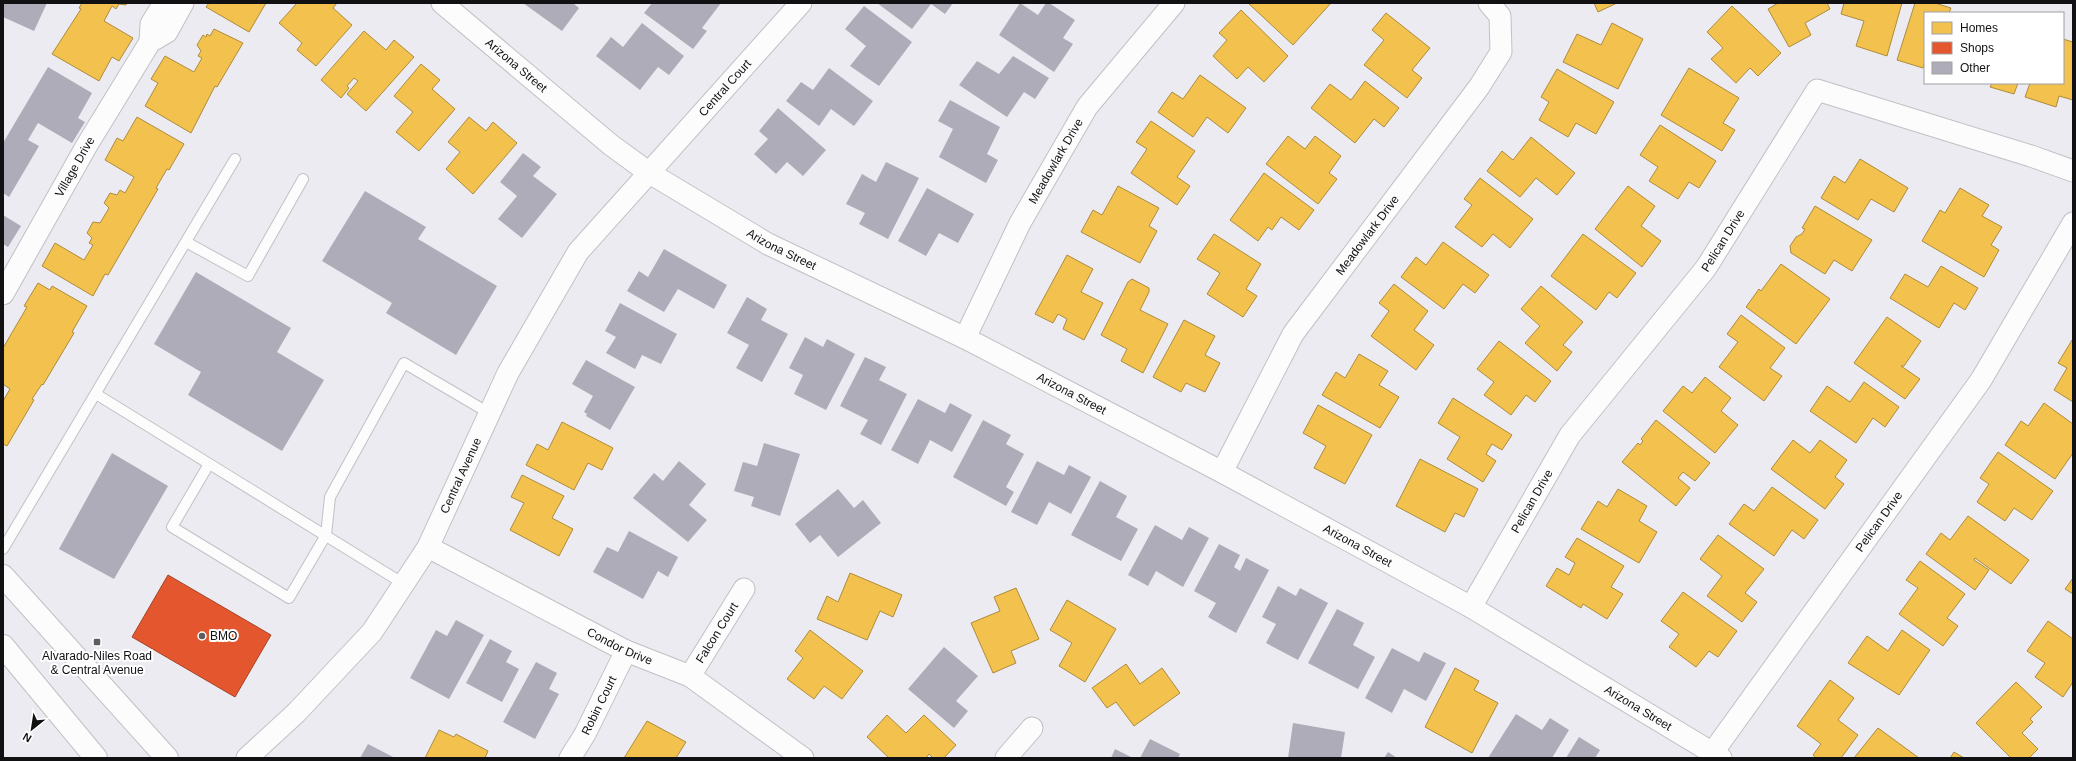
<svg xmlns="http://www.w3.org/2000/svg" width="2076" height="761" font-family="Arial,sans-serif">
<style>
.homes{fill:#f2c14e;stroke:#ae8c3c}
.shops{fill:#e4572e;stroke:#a54226}
.building{fill:#afacb9}
.lines{fill:none;stroke-linecap:round;stroke-linejoin:round}
.service-casing{stroke:#c1c0c4;stroke-width:12}
.minor-casing{stroke:#c1c0c4;stroke-width:23}
.secondary-casing{stroke:#c1c0c4;stroke-width:24}
.service{stroke:#fcfcfd;stroke-width:10}
.minor{stroke:#fcfcfd;stroke-width:21}
.secondary{stroke:#fcfcfd;stroke-width:22}
.poi-dot{fill:#5e5d61;stroke:#fff;stroke-width:1.5}
.labels{text-anchor:middle;dominant-baseline:central;stroke-width:4;stroke-linejoin:round;paint-order:stroke}
.street-label{font-size:12px;fill:#111013;stroke:#fff}
.poi-label{font-size:12px;fill:#111013;stroke:#fff;text-anchor:start}
</style>
<rect width="100%" height="100%" fill="#ecebf1"/>
<path class="homes" d="M82 3H127L126 5 119 4 116 9 112 6 104 21 133 38 119 61 112 57 99 81 52 54 81 9 79 8Z
M209 3H266L249 32 206 7Z
M297 3H337L333 8 352 25 316 66 297 50 302 43 279 23Z
M1248 3H1331L1293 45Z
M1594 3H1617L1598 12Z
M1778 3H1827L1830 9 1805 23 1811 35 1789 47 1768 9Z
M1844 3H1902L1887 56 1856 46 1864 21 1841 14Z
M1915 3H1935L1951 8 1949 13H1925V60L1923 68 1897 60Z
M1732 6 1781 53 1758 76 1750 68 1736 83 1711 59 1723 48 1707 32Z
M1241 10 1288 56 1264 82 1248 67 1237 79 1213 56 1227 40 1219 33Z
M1386 13 1430 48 1412 70 1422 78 1407 98 1364 65 1384 40 1372 30Z
M1612 23 1643 39 1618 89 1563 62 1577 34 1601 45Z
M214 29 243 43 217 87 215 86 191 133 145 106 158 83 151 79 165 56 194 72 202 58 198 56 201 51 197 45 203 35 206 37 207 34 210 36Z
M364 31 386 50 394 40 414 57 366 111 347 94 358 81 354 78 347 86 349 88 341 98 321 80Z
M2063 39 2073 42V100L2059 96 2056 107 2025 97 2030 83H2063Z
M421 64 440 80 432 89 455 109 419 151 396 132 413 112 394 96Z
M1689 68 1739 98 1723 123 1735 130 1722 151 1661 115Z
M1557 69 1614 102 1596 134 1576 123 1568 137 1539 120 1549 102 1541 97Z
M1200 75 1246 108 1228 133 1207 117 1193 137 1158 112 1172 92 1183 99Z
M1365 81 1399 108 1384 127 1374 119 1355 143 1311 108 1330 84 1351 100Z
M1992 83H2018L2014 94 1990 87Z
M137 117 184 144 169 170 167 169 156 188 158 189 108 275 105 274 93 296 42 266 55 243 84 260 93 245 89 243 92 238 87 233 93 222 100 223 109 208 104 203 110 193 117 195 120 190 125 193 134 177 105 160 117 138 123 141Z
M469 117 486 131 493 122 517 143 473 194 446 169 460 152 448 142Z
M1151 121 1195 151 1177 177 1190 186 1177 205 1131 173 1147 149 1136 142Z
M1660 125 1716 161 1699 188 1689 182 1678 199 1649 181 1658 167 1640 155Z
M1288 136 1305 149 1315 136 1341 156 1329 173 1337 179 1318 204 1266 164Z
M1531 137 1575 173 1557 195 1536 178 1520 197 1487 171 1502 151 1513 160Z
M1860 159 1908 188 1894 212 1871 199 1858 220 1821 198 1834 176 1845 183Z
M1264 173 1314 210 1299 230 1281 217 1272 230 1268 227 1258 241 1230 220Z
M1480 178 1533 219 1510 248 1493 234 1482 247 1455 227 1472 205 1464 199Z
M1118 186 1159 208 1149 226 1157 231 1140 263 1081 232 1093 210 1102 215Z
M1628 186 1655 206 1641 226 1661 241 1642 267 1595 229Z
M1960 188 1989 205 1982 216 2002 227 1991 245 1999 250 1984 277 1922 241 1940 210 1945 213Z
M1815 206 1872 240 1852 271 1834 260 1825 274 1791 253 1790 246 1796 237 1802 234 1805 229 1802 228Z
M1214 234 1261 264 1246 289 1257 296 1243 317 1207 294 1220 273 1197 259Z
M1583 234 1636 273 1617 298 1609 292 1596 310 1551 276Z
M1443 242 1489 275 1475 293 1463 284 1444 309 1401 277 1416 257 1426 265Z
M1067 255 1093 269 1081 292 1103 303 1084 340 1063 329 1067 319 1058 314 1053 323 1035 314Z
M1781 264 1830 299 1796 344 1746 307 1759 289 1761 291Z
M1941 266 1978 288 1965 310 1954 303 1939 328 1890 298 1905 274 1928 287Z
M1132 279 1149 288V292L1140 310 1168 324 1143 373 1121 361 1127 349 1101 335 1128 282Z
M38 283 50 290 52 286 87 306 72 332 74 333 43 385 42 384 32 399 34 400 7 446 3 444V401L10 389 3 384V348L27 307 24 306Z
M1394 284 1428 311 1414 330 1434 345 1416 370 1371 336 1389 311 1379 303Z
M1541 286 1583 322 1563 345 1572 352 1557 371 1525 343 1540 326 1521 309Z
M1741 315 1785 348 1770 368 1782 376 1764 401 1719 367 1738 342 1727 334Z
M1887 317 1921 341 1904 366H1901L1920 379 1905 399 1854 363Z
M1184 320 1215 336 1205 355 1220 363 1205 392 1186 383 1181 392 1153 377Z
M2072 340 2073 341V402L2054 390 2067 368 2058 363Z
M1499 341 1551 381 1535 402 1526 395 1511 415 1484 395 1494 382 1477 369Z
M1359 354 1388 371 1379 385 1399 397 1380 428 1322 395 1336 372 1345 378Z
M1705 377 1731 398 1721 411 1738 425 1715 453 1663 411 1683 386 1692 393Z
M1864 382 1899 407 1885 427 1873 418 1856 443 1810 411 1827 386 1850 402Z
M1453 398 1512 435 1502 450 1492 444 1486 454 1496 461 1483 482 1447 459 1460 437 1438 423Z
M2044 403 2073 424V453L2055 479 2005 445 2021 421 2028 426Z
M1318 405 1372 435 1345 484 1314 468 1326 446 1303 433Z
M1656 420 1710 463 1695 481 1683 472 1678 478 1690 488 1676 506 1622 462 1638 443 1640 445 1643 441 1641 439Z
M562 422 613 448 602 470 588 463 574 490 526 465 537 444 548 450Z
M1793 440 1810 453 1820 440 1847 460 1835 477 1844 484 1825 509 1771 469Z
M1998 452 2053 491 2032 520 2014 508 2005 521 1977 502 1989 484 1980 478Z
M1420 459 1478 489 1464 517 1455 513 1445 532 1396 506Z
M522 475 564 496 552 518 573 529 559 556 510 530 524 503 511 497Z
M1772 487 1818 520 1804 539 1792 530 1774 556 1729 524 1744 504 1754 511Z
M1618 489 1647 506 1639 521 1657 532 1639 563 1581 529 1598 501 1607 507Z
M1968 516 2029 560 2011 584 1975 558 1974 560 1989 570 1975 590 1926 554 1941 533 1950 540Z
M1718 535 1764 569 1745 593 1757 602 1742 622 1707 596 1722 576 1700 559Z
M1577 538 1624 566 1611 587 1623 594 1607 619 1583 604 1581 608 1546 586 1557 568 1569 575 1575 563 1565 557Z
M1920 561 1965 594 1947 618 1958 626 1943 646 1899 614 1918 588 1906 580Z
M850 573 902 595 893 617 880 611 867 640 817 619 827 596 838 602Z
M2073 578V594L2065 589Z
M1016 588 1039 639 1011 651 1016 663 993 673 971 623 1000 611 994 597Z
M1683 592 1737 631 1718 657 1709 651 1696 667 1669 647 1679 634 1661 621Z
M1067 600 1116 629 1085 682 1059 666 1072 643 1050 630Z
M2048 621 2073 639V682L2063 697 2035 677 2045 663 2027 651Z
M810 630 863 671 842 699 824 686 814 699 787 679 803 658 795 651Z
M1902 630 1930 650 1899 695 1848 663 1867 636 1888 651Z
M1126 664 1140 684 1162 668 1180 693 1134 726 1116 702 1107 708 1092 688Z
M1455 668 1479 681 1474 690 1498 703 1472 753 1425 727Z
M1830 680 1854 698 1838 720 1858 735 1841 758H1816L1813 755 1821 744 1797 726Z
M2016 682 2042 707 2030 719 2033 722 2022 733 2038 749 2029 758H2011L1976 723Z
M887 715 906 733 924 715 956 745 944 758H933L929 754 926 758H889L867 737Z
M647 721 686 742 676 758H624Z
M1878 728 1919 758H1854Z
M439 730 454 737 456 734 488 751 485 758H425Z
M1954 752 1964 758H1950Z"/>
<path class="shops" d="M168 575 271 635 235 697 132 637Z"/>
<path class="building" d="M3 3H47L34 31 3 17Z
M523 3H573L579 8 562 31Z
M652 3H721L702 28 707 31 693 49 644 13Z
M877 3H953L945 14 931 4 912 29Z
M1020 3 1038 15 1046 3H1049L1075 20 1063 38 1073 44 1054 72 999 35Z
M864 6 912 42 879 86 850 66 866 46 845 29Z
M642 23 684 56 669 75 658 67 640 90 596 56 611 37 623 47Z
M1013 56 1049 78 1035 99 1024 92 1007 117 959 85 977 61 999 74Z
M48 67 92 93 78 118 85 122 72 143 38 123 28 140 39 146 9 197 3 193V143Z
M829 68 873 101 854 126 831 109 819 126 786 101 801 82 813 90Z
M950 100 1000 127 987 154 998 160 986 183 939 157 953 129 938 121Z
M778 108 826 150 803 176 787 162 776 174 754 154 768 139 759 131Z
M523 153 541 167 533 176 557 194 522 238 498 219 517 196 500 182Z
M886 162 919 178 888 239 859 224 865 213 846 204 862 174 876 182Z
M927 188 974 214 958 243 939 233 926 256 898 241Z
M365 191 426 227 418 239 497 286 456 355 386 313 392 303 322 261Z
M3 215 21 226 8 247 3 244Z
M664 249 727 285 714 309 678 289 664 312 627 291 639 271 648 277Z
M196 272 291 328 277 352 324 380 282 451 188 395 201 372 154 344Z
M747 297 767 309 761 320 788 334 762 382 736 368 749 345 727 333Z
M620 303 677 334 661 364 642 355 635 369 606 353 616 337 605 331Z
M805 337 823 347 827 339 855 354 826 410 794 394 803 375 789 368Z
M865 357 886 367 879 380 907 394 881 445 860 434 868 420 840 406Z
M586 360 635 387 610 430 586 416 587 414 584 412 593 396 572 384Z
M918 399 945 413 950 403 972 415 952 452 930 440 918 464 891 450Z
M983 420 1011 435 1006 444 1024 454 1006 487 1014 492 1006 506 953 477Z
M764 443 800 454 780 516 751 506 754 497 734 491 743 462 757 466Z
M112 453 168 486 114 579 59 549Z
M679 461 706 484 689 505 707 520 688 542 633 498 654 473 663 481Z
M1037 461 1064 475 1069 465 1091 477 1071 514 1049 502 1037 525 1011 512Z
M1100 481 1127 496 1116 517 1138 529 1121 561 1071 535Z
M838 489 854 508 863 500 881 523 838 557 820 535 810 543 795 524Z
M1155 525 1182 540 1189 527 1209 538 1183 587 1156 571 1148 586 1128 575Z
M629 531 678 557 668 577 658 571 643 599 593 572 607 547 618 552Z
M1219 544 1240 555 1234 567 1240 571 1246 558 1269 570 1236 633 1208 617 1216 603 1194 591Z
M1278 586 1296 596 1300 588 1328 603 1298 660 1266 643 1276 624 1262 617Z
M1337 609 1364 623 1353 645 1375 657 1358 689 1308 663Z
M456 620 484 635 449 699 410 678 436 630 447 636Z
M490 639 512 651 506 662 519 669 502 702 466 683Z
M944 647 978 676 956 701 968 711 954 728 908 689Z
M1392 648 1419 662 1424 652 1446 663 1426 701 1404 689 1392 713 1365 698Z
M536 662 557 673 549 689 559 694 535 739 503 722Z
M1516 714 1542 730 1550 718 1569 730 1552 758H1488Z
M1293 723 1345 732 1341 758H1288Z
M1579 737 1600 750 1595 758H1566Z
M1150 739 1180 754 1178 758H1140Z
M368 744 395 758H360Z
M1115 749 1133 758H1111Z
M1388 752 1397 758H1384Z"/>
<g class="lines">
<g class="service-casing">
<path id="service" d="M186 242 248 276 303 179
M96 394 404 584
M209 464 172 527 289 598 326 535 330 497 404 363 489 413
M3 549 235 159"/>
</g>
<g class="minor-casing">
<g id="minor">
<path id="s1" d="M442 3 611 145 648 172 768 244 965 338 1222 472 1471 607 1721 758"/>
<path d="M150 42 151 24 164 3"/>
<path id="s2" d="M3 294 87 145 150 42 167 32 183 3"/>
<path id="s3" d="M965 338 1020 223 1087 107 1174 3"/>
<path id="s4" d="M1222 472 1293 334 1479 87 1501 52 1500 16 1489 3"/>
<path id="s5" d="M428 547 626 651 690 676 803 758"/>
<path id="s6" d="M1471 607 1570 435 1706 268 1817 90 2031 156 2073 171"/>
<path id="s7" d="M690 676 744 589"/>
<path id="s8" d="M1713 752 1981 380 2073 223"/>
<path id="s9" d="M247 758 296 713 372 632 428 547 508 373 578 252 801 3"/>
<path id="s10" d="M570 758 585 734 626 651"/>
<path d="M1006 758 1032 728"/>
</g>
</g>
<g class="secondary-casing">
<path id="secondary" d="M3 576 167 758
M3 646 96 758"/>
</g>
<use href="#service" class="service"/>
<use href="#minor" class="minor"/>
<use href="#secondary" class="secondary"/>
</g>
<g class="poi-dot">
<circle cx="202" cy="636" r="4"/>
<rect x="93" y="638" width="8" height="8" rx="2"/>
</g>
<g class="labels">
<g class="street-label">
<text stroke="none"><textPath href="#s1" startOffset="97">Arizona Street</textPath></text>
<text stroke="none"><textPath href="#s9" startOffset="831">Central Court</textPath></text>
<text stroke="none"><textPath href="#s3" startOffset="199">Meadowlark Drive</textPath></text>
<text stroke="none"><textPath href="#s2" startOffset="146">Village Drive</textPath></text>
<text stroke="none"><textPath href="#s4" startOffset="279">Meadowlark Drive</textPath></text>
<text stroke="none"><textPath href="#s6" startOffset="446">Pelican Drive</textPath></text>
<text stroke="none"><textPath href="#s1" startOffset="421">Arizona Street</textPath></text>
<text stroke="none"><textPath href="#s1" startOffset="745">Arizona Street</textPath></text>
<text stroke="none"><textPath href="#s9" startOffset="358">Central Avenue</textPath></text>
<text stroke="none"><textPath href="#s6" startOffset="122">Pelican Drive</textPath></text>
<text stroke="none"><textPath href="#s8" startOffset="284">Pelican Drive</textPath></text>
<text stroke="none"><textPath href="#s1" startOffset="1069">Arizona Street</textPath></text>
<text stroke="none"><textPath href="#s7" startOffset="51">Falcon Court</textPath></text>
<text stroke="none"><textPath href="#s5" startOffset="216">Condor Drive</textPath></text>
<text stroke="none"><textPath href="#s10" startOffset="60">Robin Court</textPath></text>
<text stroke="none"><textPath href="#s1" startOffset="1393">Arizona Street</textPath></text>
</g>
<g class="poi-label">
<text x="210" y="636">BMO</text>
<text x="97" y="656" text-anchor="middle">Alvarado-Niles Road<tspan x="97" dy="14">&amp; Central Avenue</tspan></text>
</g>
</g>
<rect width="2076" height="761" fill="none" stroke="#111013" stroke-width="8"/>
<rect x="1924" y="12" width="140" height="72" fill="#ffffff" stroke="#a09fa1"/>
<rect x="1932" y="22" width="20" height="12" fill="#f2c14e" stroke="#a09fa1"/>
<text x="1960" y="32" font-size="12" fill="#111013">Homes</text>
<rect x="1932" y="42" width="20" height="12" fill="#e4572e" stroke="#a09fa1"/>
<text x="1960" y="52" font-size="12" fill="#111013">Shops</text>
<rect x="1932" y="62" width="20" height="12" fill="#afacb9" stroke="#a09fa1"/>
<text x="1960" y="72" font-size="12" fill="#111013">Other</text>
<g transform="translate(32 729) rotate(210)" stroke="#ffffff" stroke-width="3" paint-order="stroke">
<path d="M0-3L7 15L0 10L-7 15Z" fill="#111013"/>
<text y="-6" font-size="11" font-weight="bold" text-anchor="middle" fill="#111013">N</text>
</g>
</svg>
